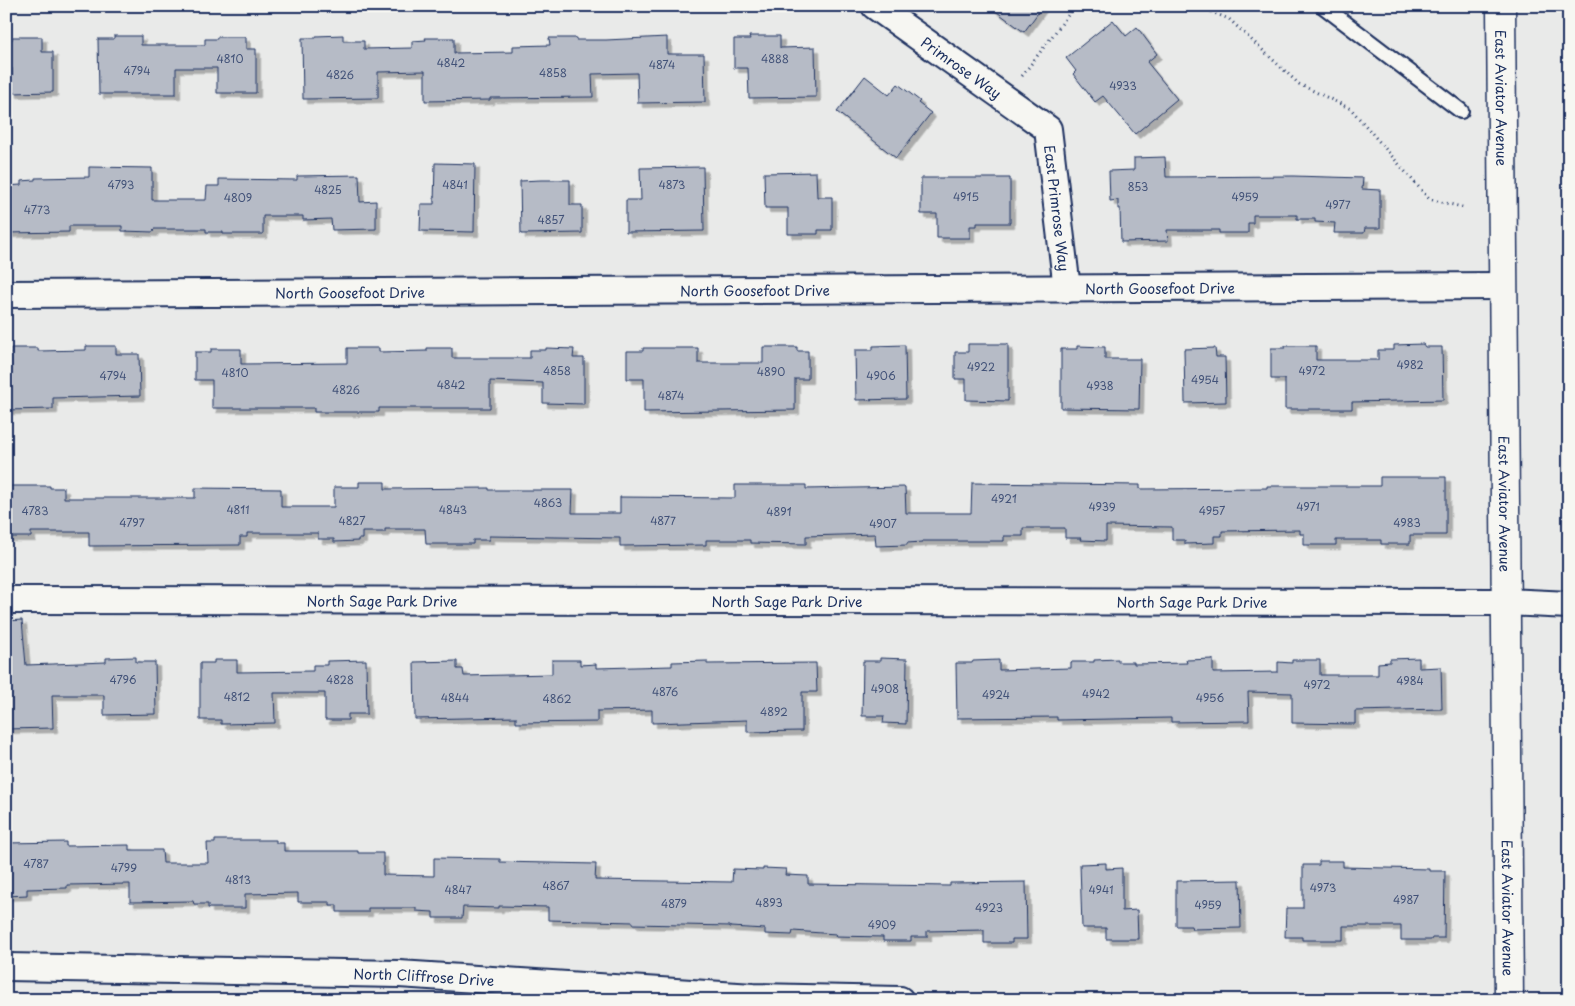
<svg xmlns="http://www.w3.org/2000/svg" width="1575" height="1006" font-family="'Playpen Sans',sans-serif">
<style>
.building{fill:#b6bbc6;stroke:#1b2f5e;filter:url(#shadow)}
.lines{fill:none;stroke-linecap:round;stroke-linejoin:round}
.lane-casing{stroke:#1b2f5e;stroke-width:18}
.street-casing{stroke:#1b2f5e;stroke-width:30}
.secondary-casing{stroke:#1b2f5e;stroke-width:31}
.path{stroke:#1b2f5e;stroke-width:3;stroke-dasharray:1 4;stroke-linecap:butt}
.lane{stroke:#f6f6f2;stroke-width:14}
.street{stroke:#f6f6f2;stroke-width:26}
.secondary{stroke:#f6f6f2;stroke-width:28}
.labels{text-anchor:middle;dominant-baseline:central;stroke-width:4;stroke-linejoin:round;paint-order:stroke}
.number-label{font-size:11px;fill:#425278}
.street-label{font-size:14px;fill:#1b2f5e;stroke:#f6f6f2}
</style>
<defs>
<filter id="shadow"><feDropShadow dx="4.5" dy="4.5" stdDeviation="0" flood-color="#0004"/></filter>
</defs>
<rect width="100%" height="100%" fill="#e9eae9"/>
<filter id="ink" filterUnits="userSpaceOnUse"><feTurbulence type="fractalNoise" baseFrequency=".02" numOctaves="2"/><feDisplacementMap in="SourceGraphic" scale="10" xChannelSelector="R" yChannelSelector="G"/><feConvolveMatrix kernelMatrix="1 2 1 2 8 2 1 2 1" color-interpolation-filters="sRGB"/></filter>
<g filter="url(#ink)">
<path class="building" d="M989 6H1043L1024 32Z
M1113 20 1126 36 1137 27 1157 54 1147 62 1177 99 1135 134 1103 96 1095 102 1073 74 1076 71 1066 58Z
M343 35V41H364V49L412 48V41L426 40 425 38H454V53L513 52V46L550 45 549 38H576V40H606L667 37V54H704L705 102 638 103 637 73 592 74 593 97 490 98V100L425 101V71L378 72V98L303 99 302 38H316V36Z
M114 36H141V45H205V39H217V37H246V49H256V93H217V68H176V94H99L98 39H114Z
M749 36H780V48L815 47 816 97 749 98 748 68H734V39H750Z
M12 37H42V52H53V92L13 93 12 68H6V41L12 40Z
M865 76 889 95 898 84 920 101 918 103 931 113 896 158 837 112Z
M1165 157 1166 177 1293 176 1363 178 1362 189 1380 190V228H1365L1364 233H1334L1335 223 1315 222V219H1297V215H1253V223H1248V233H1219V230H1167L1168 241 1121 242 1120 208H1118V200L1110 201 1109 171 1134 170V158Z
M435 163 475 164 474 232 420 231 421 204H434Z
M89 167 152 168V200H206L207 186H219V179L297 180V176L359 175 360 202 376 201V229L332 230 331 219 303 220V216H263V234H223V232H206V229H154L153 232 122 231V226H69V232L6 233V186L21 185V181L35 180V178L89 177Z
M703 167 704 231 626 232V200H641L640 168Z
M816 172 817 197H832V230H818V234H788V208H765L764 173Z
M921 178H1010V223H977V226H970V238H937V214H921Z
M541 180H570V205H582V233L521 234 520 181Z
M968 344H1008V401L966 400V379H955V352H968Z
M1423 344 1425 347H1442L1443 400 1352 402V409H1285V379H1271V348H1285V346H1316V360H1378V350H1394V345Z
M905 345 906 399 856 400 855 350H873V346Z
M86 346H116V354H139L140 396 53 398V409L6 410V354H11V348H38V351L86 350Z
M1077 346 1105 347V359H1140L1139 409 1061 408V349H1077Z
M763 347H797V351H808V379H795V410L644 412V379H627V351H643V348H698V363H763Z
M347 348H379V352L427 351V348H452V358H530V350H546V348L574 349 573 358H584V404L543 403V383L490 381V408H379V412H314V408H212V380H195V352H211V349H241V364L347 363Z
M1215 348 1216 357H1225L1226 402 1185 403 1184 349Z
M1380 477H1446V535H1410V544H1381V540H1336V545H1304V534H1300V530L1222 531V536H1214V543L1185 544V540H1172V527L1106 526V541L1080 540 1081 538H1065V528H1023V536H1004V541H922V542L907 543V545L876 546 875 534 806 536V544L750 543V540H706V545L620 546V538L489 536V540H473V544H426L425 529H385V532H362V539H358V541L334 542V539H318V533H247V537H240V545L89 546V532H31V537H6V486H50V488H64V498H195V488L281 489V507H334V487H359V482H385V489L489 488V490H573L572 513H620V497L735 498V485H806V489L905 487 906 513H971L972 483 1140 485V489L1267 488V486H1380Z
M22 620 26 665 106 662V658L136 657V662H155L156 714 104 715V695H52L53 728 6 729V621Z
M880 658 907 659 906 724 883 723 884 716H862L863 661H880Z
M1419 658V668L1441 667 1442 709 1355 711V724L1292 723V693L1248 692 1249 721 1171 722V718L1057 720V717L957 718 956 663H972L973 661 999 660V670L1071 668V662H1094V660L1118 659V662H1134V664L1187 663 1186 660 1213 659V673L1278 672V662L1292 663V660H1320V675H1378V663L1390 662V659Z
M214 660H237V672L313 671V665H327V661L366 660 367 714H348V720H325V693H274L275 723 221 724V720H200V663H214Z
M552 660H580V665L596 664V668L672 666V662L707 661V664L816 663 817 692H802V731L747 732V720L652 723V710L597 711V722L516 723V717L415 719 414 662 457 661V669H463L464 676 552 674Z
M215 840H276V843H284V851H358V853H383V875L434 876V858L500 859V862L596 864 595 880 732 882 733 869 763 870V868L786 869 785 875 808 876V884L950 886V883L1026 882 1027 939H1012V943H984V930L927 931V937H911V941H883V937L835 936 836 934 793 931 792 935 765 934V929L730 927V926L633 924V922L548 920V907L499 906V908L463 907 462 918H433V912L416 911V908H368V912H337V905H330V902H298V893L245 894V908H208V904H194L193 901 130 902V884L67 885V888L27 889V895L6 896V843L66 842V846L129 845V850H162L163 863H208L207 843H215Z
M1319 861H1343V867L1429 869V871H1445L1444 938H1432L1431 940H1401V926H1343V940H1302V937H1285L1286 908H1303V865H1319Z
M1106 863V869L1122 868V911L1137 910 1138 939H1106V928H1082L1080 864Z
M1240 880 1241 928 1192 929 1191 926H1176V881Z"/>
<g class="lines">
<g class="lane-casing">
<path id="lane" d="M1323 6 1461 111"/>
</g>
<g class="street-casing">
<g id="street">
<path id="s1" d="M875 6 1048 129 1067 289"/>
<path id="s2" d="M6 294 1503 286"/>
<path id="s3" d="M6 600 1506 602 1569 605"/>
<path id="s4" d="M6 967 399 974 753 997 900 1000"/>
</g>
</g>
<g class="secondary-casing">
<g id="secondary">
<path id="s5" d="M1501 6 1509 1000"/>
</g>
</g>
<path class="path" d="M1197 6 1229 19 1299 84 1351 109 1429 199 1466 208
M1022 76 1075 6"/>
<use href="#lane" class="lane"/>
<use href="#street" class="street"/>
<use href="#secondary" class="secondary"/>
</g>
</g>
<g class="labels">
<g class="number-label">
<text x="230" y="58">4810</text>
<text x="775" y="58">4888</text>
<text x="451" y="62">4842</text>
<text x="662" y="64">4874</text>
<text x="137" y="70">4794</text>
<text x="553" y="72">4858</text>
<text x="340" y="74">4826</text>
<text x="1123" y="85">4933</text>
<text x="121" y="184">4793</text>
<text x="455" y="184">4841</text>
<text x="672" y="184">4873</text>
<text x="1138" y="186">853</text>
<text x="328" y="189">4825</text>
<text x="966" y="196">4915</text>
<text x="1245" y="196">4959</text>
<text x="238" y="197">4809</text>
<text x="1338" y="204">4977</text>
<text x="37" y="209">4773</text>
<text x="551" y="219">4857</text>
<text x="1410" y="364">4982</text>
<text x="981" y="366">4922</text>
<text x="557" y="370">4858</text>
<text x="1312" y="370">4972</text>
<text x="771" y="371">4890</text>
<text x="235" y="372">4810</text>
<text x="113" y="375">4794</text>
<text x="881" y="375">4906</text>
<text x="1205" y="379">4954</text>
<text x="451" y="384">4842</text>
<text x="1100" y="385">4938</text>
<text x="346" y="389">4826</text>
<text x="671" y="395">4874</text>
<text x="1004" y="498">4921</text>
<text x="548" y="502">4863</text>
<text x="1102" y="506">4939</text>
<text x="1308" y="506">4971</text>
<text x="238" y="509">4811</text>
<text x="453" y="509">4843</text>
<text x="35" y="510">4783</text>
<text x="1212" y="510">4957</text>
<text x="779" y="511">4891</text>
<text x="352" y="520">4827</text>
<text x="663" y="520">4877</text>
<text x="132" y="522">4797</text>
<text x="1407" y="522">4983</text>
<text x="883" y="523">4907</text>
<text x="123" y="679">4796</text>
<text x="340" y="679">4828</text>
<text x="1410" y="680">4984</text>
<text x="1317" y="684">4972</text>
<text x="885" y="688">4908</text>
<text x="665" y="691">4876</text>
<text x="1096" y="693">4942</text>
<text x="996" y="694">4924</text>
<text x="237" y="696">4812</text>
<text x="455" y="697">4844</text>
<text x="1210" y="697">4956</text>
<text x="557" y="698">4862</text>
<text x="774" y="711">4892</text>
<text x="36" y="863">4787</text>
<text x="124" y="867">4799</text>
<text x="238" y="879">4813</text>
<text x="556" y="885">4867</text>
<text x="1323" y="887">4973</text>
<text x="458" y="889">4847</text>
<text x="1101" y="889">4941</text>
<text x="1406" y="899">4987</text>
<text x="769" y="902">4893</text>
<text x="674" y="903">4879</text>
<text x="1208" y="904">4959</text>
<text x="989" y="907">4923</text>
<text x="882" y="924">4909</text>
</g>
<g class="street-label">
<text stroke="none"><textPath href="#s1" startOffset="106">Primrose Way</textPath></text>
<text stroke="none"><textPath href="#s5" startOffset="92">East Aviator Avenue</textPath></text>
<text stroke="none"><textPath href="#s1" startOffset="292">East Primrose Way</textPath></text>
<text stroke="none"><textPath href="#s2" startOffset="1154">North Goosefoot Drive</textPath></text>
<text stroke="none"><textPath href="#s2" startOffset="749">North Goosefoot Drive</textPath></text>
<text stroke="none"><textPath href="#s2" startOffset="344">North Goosefoot Drive</textPath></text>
<text stroke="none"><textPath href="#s5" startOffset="498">East Aviator Avenue</textPath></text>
<text stroke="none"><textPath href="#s3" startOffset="376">North Sage Park Drive</textPath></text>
<text stroke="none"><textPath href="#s3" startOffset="781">North Sage Park Drive</textPath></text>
<text stroke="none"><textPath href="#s3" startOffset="1186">North Sage Park Drive</textPath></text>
<text stroke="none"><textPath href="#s5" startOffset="902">East Aviator Avenue</textPath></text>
<text stroke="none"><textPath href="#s4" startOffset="418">North Cliffrose Drive</textPath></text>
</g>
</g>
<rect width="1575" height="1006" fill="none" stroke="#f6f6f2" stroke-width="25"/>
<rect x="12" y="12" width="1550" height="981" fill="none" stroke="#1b2f5e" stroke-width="2" filter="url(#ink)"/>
</svg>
